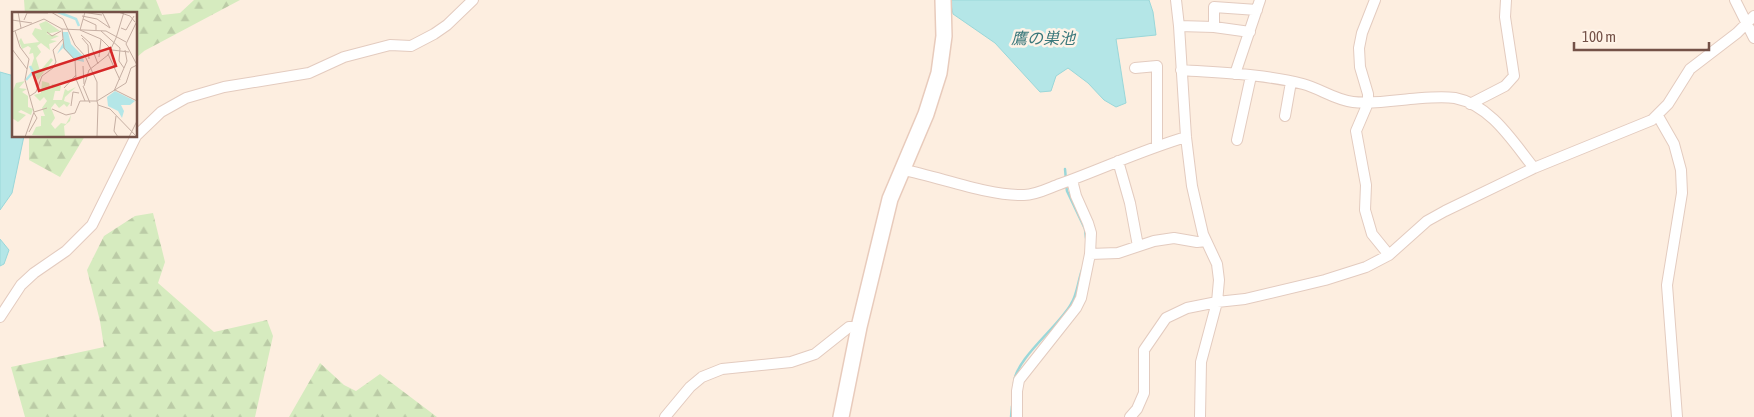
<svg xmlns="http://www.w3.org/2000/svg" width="1754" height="417" font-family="'Asap Condensed','Noto Sans JP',sans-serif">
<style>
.forest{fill:url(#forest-firs)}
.water{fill:#b4e6e7;stroke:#9ad7d9}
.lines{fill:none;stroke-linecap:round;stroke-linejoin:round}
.stream{stroke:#9ad7d9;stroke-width:2.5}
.street-casing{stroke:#e3cbbf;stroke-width:12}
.secondary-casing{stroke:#e8cbbc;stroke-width:18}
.street{stroke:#fff;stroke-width:10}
.secondary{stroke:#fff;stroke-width:15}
.labels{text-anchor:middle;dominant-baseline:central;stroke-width:5;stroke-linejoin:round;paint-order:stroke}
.water-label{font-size:16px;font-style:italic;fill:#3a787b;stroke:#fff3e7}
.inset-river{fill:none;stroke:#b4e6e7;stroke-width:2.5}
.inset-road{fill:none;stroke:#c6afa3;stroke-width:1}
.view{fill:#d62828;fill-opacity:0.15;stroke:#d62828;stroke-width:2.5}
.inset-edge{fill:none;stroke:#745147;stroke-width:2.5}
</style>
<defs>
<pattern id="forest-firs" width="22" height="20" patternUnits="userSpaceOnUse" patternTransform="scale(1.25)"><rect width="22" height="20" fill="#d6ebbf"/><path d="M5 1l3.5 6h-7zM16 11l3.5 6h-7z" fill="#bbcba6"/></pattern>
</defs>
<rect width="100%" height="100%" fill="#fdeee0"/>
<path class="forest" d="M24 0H156L162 15 180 13 194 0H240L144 51 136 58V14H25Z
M29 136H85L60 177 29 160Z
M153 213 165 262 158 283 214 332 267 320 273 336 255 417H25L11 367 104 347 100 321 87 270 104 236 135 216Z
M320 363 344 385 356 391 380 374 437 417H289Z"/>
<path class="water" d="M950 0H1149L1153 12 1156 35 1116 39 1126 103 1116 107 1104 100 1088 83 1068 68 1056 76 1051 91 1040 92 995 43 953 14Z
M0 72 14 76V136H24L12 193 0 210Z
M0 239 9 250 4 264 0 266Z"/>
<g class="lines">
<path class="stream" d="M1065 169 1066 180
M1066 185 1067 191 1085 229 1086 238
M1014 383C1015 359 1059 326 1071 304 1077 295 1078 281 1082 270
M1011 417 1012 406"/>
<g class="street-casing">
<path id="street" d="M1176 0 1179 26 1186 137 1192 186 1203 234 1217 264 1219 280 1217 302 1201 362 1200 417
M1375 0 1362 33 1359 48 1360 67 1368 94V103L1356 131 1366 185 1365 210 1372 234 1389 255
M1735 0 1754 38
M1179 26 1214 27 1250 32
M1214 27V7L1257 10
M1135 68 1157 66V145
M1181 70C1221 73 1264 74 1303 84 1319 88 1335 100 1353 102 1371 104 1391 101 1410 99 1425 98 1440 96 1455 98 1491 105 1513 142 1534 168
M1235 74 1260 0
M1470 104 1505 86 1514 76 1505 17 1506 0
M1285 116 1291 82
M1658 116 1674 144 1681 170 1682 193 1667 285 1677 417
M136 136 161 112 186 98 224 87 309 73 344 57 390 45 411 46 434 34 447 25 473 0
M1237 140 1251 76
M1118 161 1130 203 1138 246
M904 170C940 177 988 196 1024 195 1036 195 1049 188 1060 184 1102 169 1142 150 1186 137
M1090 254 1118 253 1154 241 1174 238 1197 242 1206 241
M0 317 21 285 34 273 66 251 92 225 136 136
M665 417 690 387 702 377 722 369 791 362 815 354 849 327H859
M1017 417V391L1019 380 1076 308 1081 298 1090 254 1091 233 1088 223 1076 196 1072 180
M1130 417 1137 409 1144 393V350L1166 318 1187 308 1217 302 1245 299 1325 280 1366 267 1389 255 1427 221 1445 211 1534 168 1652 120 1668 104 1690 69 1737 33 1754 16"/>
</g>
<g class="secondary-casing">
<path id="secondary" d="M841 417 859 327 890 199 926 114 939 73 944 36 943 0"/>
</g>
<use href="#street" class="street"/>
<use href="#secondary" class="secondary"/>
</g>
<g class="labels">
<g class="water-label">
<text x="1043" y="38">鷹の巣池</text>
</g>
</g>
<g transform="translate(12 12)">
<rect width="125" height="125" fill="#fdeee0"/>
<path d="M34 9 48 19 34 22 47 24 38 28 45 29 37 32 38 38 29 31 25 34 29 40 24 46 28 59 39 46 41 48 26 68 19 55 22 46 21 41 17 42 19 36 16 34 10 37 7 29 9 26 12 32 27 30 20 22 23 16 30 18 27 12ZM13 69 7 76 15 77 10 80 16 84V95L21 97 19 103 9 98 6 100 14 103 6 110 0 106V81L4 71ZM30 69 37 71 39 78 40 72 49 74 48 79H43L41 88H50L53 77 56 79 64 75 53 85 52 89 58 91 55 95 52 92 47 96 43 91 39 96 43 106 39 112 43 117 49 111 54 112 59 103 58 109 52 114 53 125 20 123 24 115 29 114V104H33L30 96 35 89 32 85 28 89 22 83 29 81Z" fill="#d6ebbf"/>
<path d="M50 20H56L59 32 71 44 72 50 63 48 51 36 45 42 52 29ZM103 79 123 89 118 93H109L112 99 110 106 106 99 96 94 95 85Z" fill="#b4e6e7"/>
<path class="inset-river" d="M46 0 64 7 67 14M14 68 21 60 18 54"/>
<path class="inset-road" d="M6 0 9 16M39 0 51 7 63 33 73 44 85 70V89L114 71 119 56 125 53M70 0 90 3M73 0 68 18 89 27 100 38 117 40M90 0 98 16M106 0 118 4 123 10M70 4 85 7 98 16M71 7 84 13V18M0 8 20 11M12 8 15 1H36M125 9 114 32 125 53M109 16 114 18 122 4M50 17 52 36 63 48 64 67 73 89M3 19 8 35 17 47 13 68 22 100M89 19 108 36 107 49 112 56M0 20 32 7 50 17 94 19 114 30M35 20 40 24 49 19M69 23 78 31 86 52M70 26 76 33 77 47M104 26 112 0M0 37 15 57M96 42 108 68M87 45 89 27M71 54 72 72M71 74 78 91M72 74 77 58 96 43 104 26M52 76 64 63M103 78 125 89M102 79 115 49 113 38M18 84 24 80 30 64 41 56 44 50 41 38 51 27M59 94 61 80 67 81M40 97 54 103 63 101 68 89H85L86 93 98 97 125 125M104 104 102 119 106 125M17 120 25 106 22 101M13 125 22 100 35 96M85 125 86 93M117 125 125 109"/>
<path class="view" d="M98 36 104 54 27 79 21 61Z"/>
<rect width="125" height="125" class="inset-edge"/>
</g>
<path d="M1574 42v8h135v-8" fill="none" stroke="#745147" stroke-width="2.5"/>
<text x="1582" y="42" font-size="15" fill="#745147" stroke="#fff3e7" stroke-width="4" paint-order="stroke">100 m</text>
</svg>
